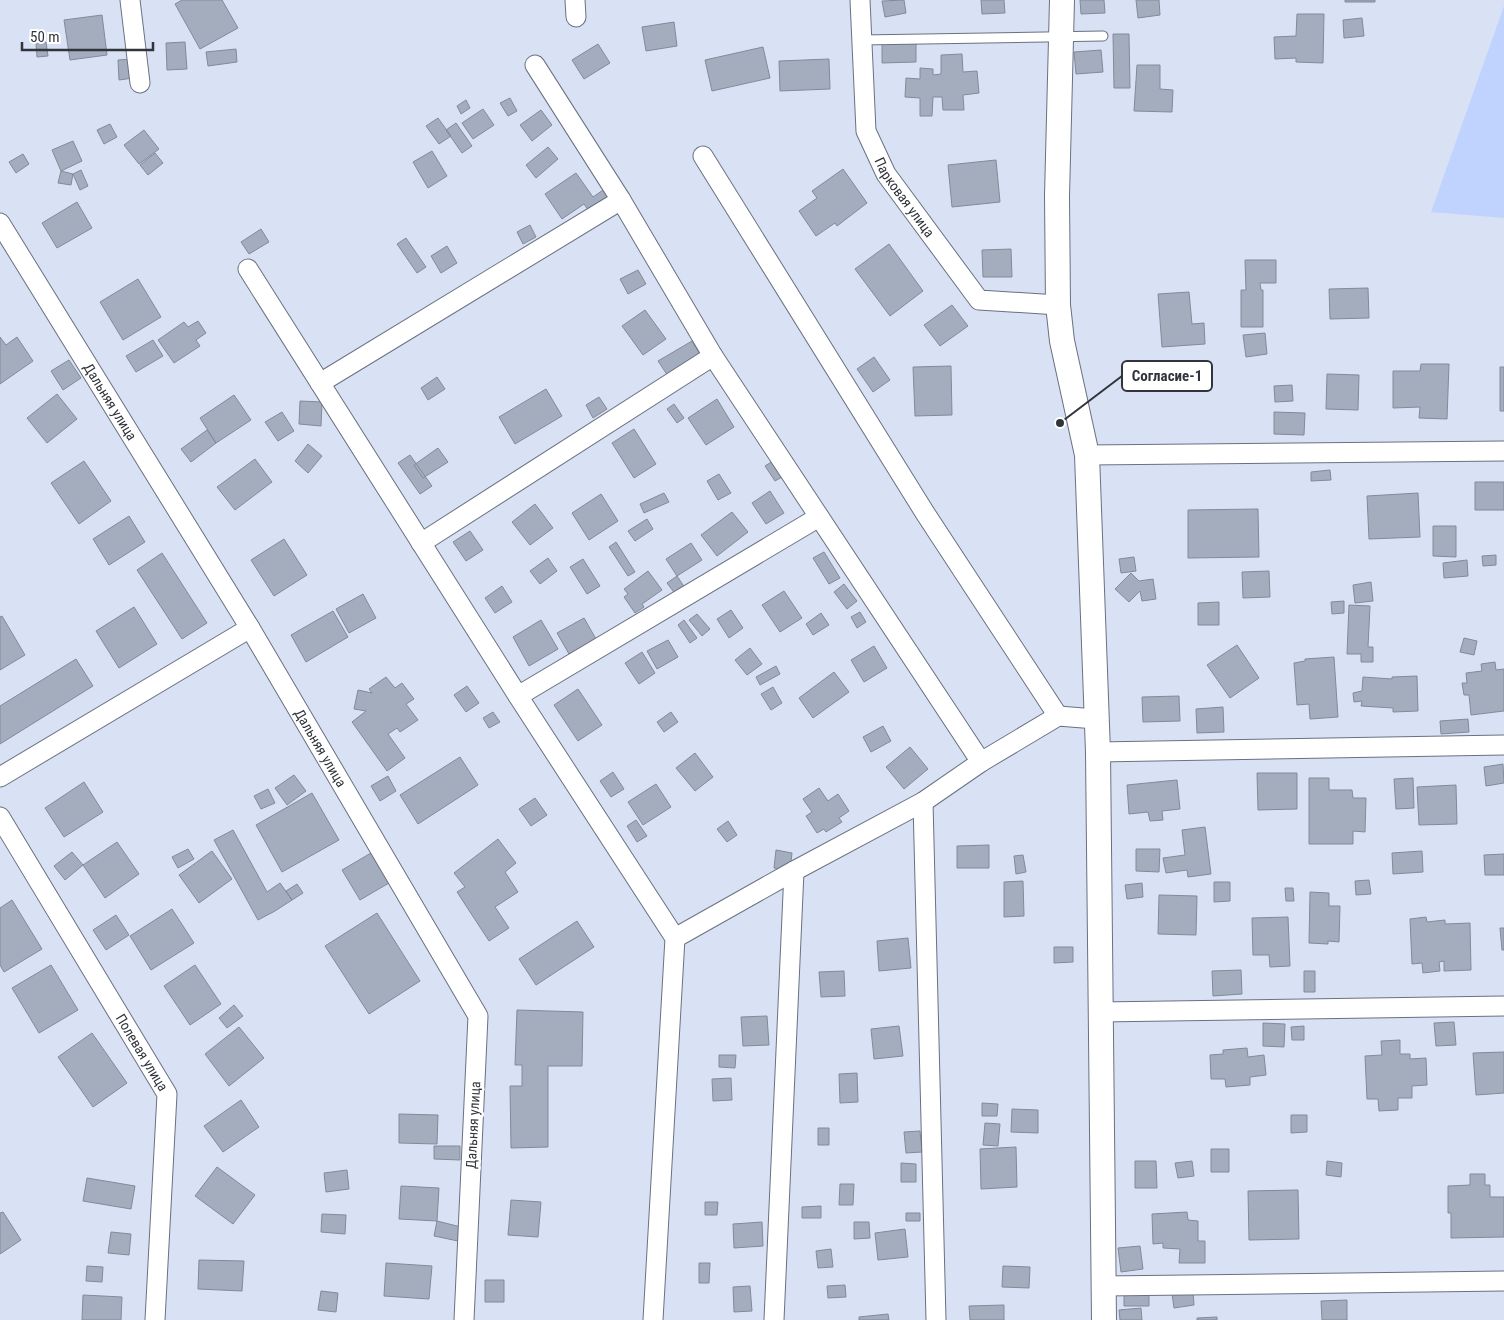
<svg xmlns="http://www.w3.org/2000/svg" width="1504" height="1320" font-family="'Roboto Condensed',sans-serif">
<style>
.green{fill:#c0d3fe}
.building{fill:#a4adbe;stroke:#828a9a}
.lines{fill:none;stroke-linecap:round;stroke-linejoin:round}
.service-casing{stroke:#697181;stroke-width:11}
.minor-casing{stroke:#697181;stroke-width:21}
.tertiary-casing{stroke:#697181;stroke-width:26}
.service{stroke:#fff;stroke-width:9}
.minor{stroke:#fff;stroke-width:19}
.tertiary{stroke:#fff;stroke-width:24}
.labels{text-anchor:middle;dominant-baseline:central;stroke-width:5;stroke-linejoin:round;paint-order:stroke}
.street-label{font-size:14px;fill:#31343b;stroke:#fff}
.leader{fill:none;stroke:#31343b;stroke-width:2}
.callout-dot{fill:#31343b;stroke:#fff;stroke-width:2}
.callout{fill:#fff;stroke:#31343b;stroke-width:2}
.callout-label{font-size:15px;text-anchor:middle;font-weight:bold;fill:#31343b}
</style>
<rect width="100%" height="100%" fill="#d9e1f4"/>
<path class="green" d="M1504 6V218L1431 212Z"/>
<path class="building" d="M182 0H222L238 28 200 49 175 4Z
M904 0 906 13 885 17 882 1Z
M981 0H1004L1005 13 982 14Z
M1080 0H1104L1105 13 1081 14Z
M1136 0H1159L1160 15 1138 18Z
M1345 0H1375V2H1345Z
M1297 14H1324L1323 63 1296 62V58L1275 59 1274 37 1296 36Z
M102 15 107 55 70 60 64 20Z
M1362 18 1364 36 1344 38 1343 20Z
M674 22 677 46 646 51 642 27Z
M1113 34H1129L1130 88H1114Z
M916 38V62L882 63V39Z
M46 42 48 56 37 57 36 43Z
M185 42 187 69 167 70 166 43Z
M598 44 610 63 584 79 572 60Z
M763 47 770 78 712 91 705 60Z
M236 49 237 62 208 66 206 52Z
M1101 50 1103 72 1076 74 1074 52Z
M962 54 963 72 977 71 979 93 963 95 964 110H943L942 97H933L932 116H920V98L905 97 906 78 920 79V68L933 69V75L941 74V55Z
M132 59 133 78 119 80 118 60Z
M829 59 830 89 780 91 779 61Z
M1137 65H1160V89L1173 90 1172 112 1134 111Z
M510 98 517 111 508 116 500 103Z
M466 100 470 108 461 114 457 106Z
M483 109 494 125 473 139 462 123Z
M541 110 552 125 532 141 520 125Z
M438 118 451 136 439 144 426 126Z
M456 123 472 146 462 153 446 130Z
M110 124 117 137 104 144 97 130Z
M144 130 159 149 139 164 124 145Z
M73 141 82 161 61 171 52 150Z
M548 147 558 159 536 178 526 165Z
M432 151 447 176 428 188 413 162Z
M155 153 163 163 148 175 140 165Z
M23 154 29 164 16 173 9 162Z
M996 160 1000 202 952 207 948 165Z
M843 169 867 203 837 226 835 223 816 236 799 211 817 198 812 191Z
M81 170 88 186 80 190 73 174Z
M61 171 73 174 71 185 58 183Z
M576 173 593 197 606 188 613 199 591 214 584 204 562 219 545 194Z
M77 202 92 228 57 248 42 223Z
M530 225 536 237 523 244 517 232Z
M261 229 269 242 249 254 241 242Z
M406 238 426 267 417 273 397 244Z
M889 244 923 291 890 316 855 269Z
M447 246 457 263 441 273 431 256Z
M1011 249 1012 277H983L982 250Z
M1245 260H1276V283H1260L1261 290H1263V327H1241V290H1246Z
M638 270 646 284 628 294 620 279Z
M138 279 161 317 123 340 100 302Z
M1368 288 1369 318 1330 319 1329 289Z
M1189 292 1192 324 1204 323 1205 344 1162 347 1158 294Z
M952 305 968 326 940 346 924 325Z
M645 310 666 339 643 355 622 326Z
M198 321 206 333 196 340 200 346 174 363 158 340 184 322 188 327Z
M1265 333 1267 354 1246 357 1243 335Z
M0 337 6 345 17 337 33 361 0 384Z
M153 340 163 356 136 372 126 356Z
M692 341 701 356 668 376 658 361Z
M874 357 890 380 873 392 857 369Z
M69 360 81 378 63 390 51 371Z
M1421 364H1449L1447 419 1419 418 1420 407 1393 408V371H1420Z
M951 366 952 415 915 416 913 367Z
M1500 367H1504V411H1500Z
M1327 374 1359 375 1358 410 1326 409Z
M437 377 445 389 428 400 421 388Z
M1292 385 1293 401 1275 402 1274 386Z
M546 389 562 416 515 444 499 417Z
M57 394 77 419 47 443 27 418Z
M234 395 251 420 216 443 200 418Z
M599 397 607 409 593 418 586 405Z
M717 399 734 427 706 445 688 418Z
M300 401 322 402 321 426 299 424Z
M674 404 684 418 677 423 667 409Z
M282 412 294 431 278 441 265 422Z
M1274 412 1305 413 1304 435 1274 434Z
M634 429 656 464 634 478 612 443Z
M207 430 216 443 191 462 181 449Z
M308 444 322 456 308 473 295 461Z
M438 448 448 462 423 478 414 465Z
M410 455 432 486 420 494 398 463Z
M255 459 272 482 235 510 217 487Z
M84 461 111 501 79 524 51 483Z
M773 461 782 477 775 481 765 466Z
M1330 470 1331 480 1311 481V472Z
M719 474 731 493 718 500 707 481Z
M1475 482H1504V510H1475Z
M770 491 784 513 766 524 752 503Z
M664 493 669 502 644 513 640 504Z
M1418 493 1420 537 1369 539 1367 496Z
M601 494 618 521 589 540 572 513Z
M535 504 553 528 530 545 512 522Z
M1258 509 1259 557 1188 558V510Z
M732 512 748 532 717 556 701 535Z
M129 516 145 542 109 565 93 539Z
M647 519 653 529 635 541 628 531Z
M1433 526H1456V557L1433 556Z
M470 531 483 550 466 561 453 542Z
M284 539 307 575 274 596 251 560Z
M616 542 635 572 628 576 609 547Z
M691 543 702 560 677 576 666 559Z
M824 552 840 578 829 584 813 558Z
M162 553 207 623 182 639 137 570Z
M1496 555V565L1483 566 1482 556Z
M1134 557 1136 571 1121 573 1119 559Z
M548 558 557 571 540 584 530 571Z
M583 559 600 586 587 594 570 567Z
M1467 560 1468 576 1444 578 1443 563Z
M648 571 662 590 642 604 644 607 635 613 624 597 628 594 624 589Z
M1269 571 1270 597 1243 598 1242 572Z
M1131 573 1139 581 1153 579 1156 599 1142 601 1140 591 1129 602 1115 589Z
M677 576 685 588 676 595 667 583Z
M1371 582 1373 601 1355 603 1353 585Z
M844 584 857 601 847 609 834 592Z
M502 586 512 602 495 613 485 598Z
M784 591 802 618 780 632 762 605Z
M363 594 376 618 349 633 336 609Z
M1344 601V613L1332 614 1331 602Z
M1219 602V625H1198V603Z
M1349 605 1370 606 1368 647H1373V662H1361V654H1347Z
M134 607 157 644 119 668 96 631Z
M731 610 743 628 729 638 717 619Z
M333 611 348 637 306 662 291 635Z
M860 612 866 622 857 628 851 617Z
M821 613 829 625 813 635 806 624Z
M697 614 710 629 702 636 689 620Z
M2 616 25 655 0 670V617Z
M584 618 596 639 569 654 557 633Z
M541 620 558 649 529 666 513 637Z
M684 620 697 638 690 643 678 625Z
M1464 638 1477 641 1474 655 1460 652Z
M668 640 678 657 657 669 647 651Z
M1237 645 1259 678 1230 698 1207 665Z
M874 646 887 668 864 682 851 660Z
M750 648 762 664 747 675 735 660Z
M642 652 655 673 639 684 625 663Z
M1334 657 1338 717 1310 719 1309 704 1297 705 1294 663 1305 661V659Z
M76 659 93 686 0 744V706Z
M1495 662 1496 670 1504 669V711L1471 715 1469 695H1464L1462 683H1467L1466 673 1482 671 1481 664Z
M776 666 780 674 760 685 756 677Z
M834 672 849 692 813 718 799 698Z
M1417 676 1418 711 1393 712V708L1361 706 1362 701 1354 702 1353 693 1362 691 1363 677 1392 679V677Z
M386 677 395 688 402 683 414 699 406 704 418 720 400 732 397 728 388 734 405 758 387 771 352 722 366 711 354 709 358 690 372 693 369 689Z
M467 686 479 703 466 712 454 695Z
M773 687 782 703 771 710 761 694Z
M578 689 602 725 578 741 554 705Z
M1179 696 1180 721 1143 722 1142 697Z
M1223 707 1224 732 1197 733 1196 709Z
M493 712 500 722 489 728 483 718Z
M671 712 678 722 664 732 657 722Z
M1468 719 1469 732 1441 734 1440 721Z
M883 726 891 741 871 752 863 737Z
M910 747 928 769 904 789 886 767Z
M695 753 713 777 695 791 676 768Z
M460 757 478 785 418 824 400 795Z
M1503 764 1504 783 1486 786 1484 767Z
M613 772 624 789 611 797 600 781Z
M1257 773H1297V809L1258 810Z
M294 775 306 791 287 805 275 788Z
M388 776 396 791 380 801 371 786Z
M1309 778H1329V790H1352L1353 798H1366L1365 832 1353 831V844H1309Z
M1413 778 1414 808 1396 809 1394 779Z
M1177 780 1180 809 1162 811 1163 820 1150 821 1148 812 1129 814 1127 785Z
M84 782 103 812 64 837 45 808Z
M656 784 671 807 643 825 628 802Z
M1456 785 1457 824 1419 825 1417 787Z
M819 788 828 801 838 794 849 811 839 818 842 822 826 832 824 829 817 833 806 816 812 812 803 799Z
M268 789 275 803 261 809 254 796Z
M312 793 339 840 282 872 256 825Z
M535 798 547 815 531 826 519 809Z
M636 820 647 836 637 842 627 826Z
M728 821 737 835 727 842 717 829Z
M1205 827 1211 874 1188 877 1187 870 1166 873 1163 858 1185 855 1182 830Z
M233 830 267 892 280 883 292 900 275 911 258 920 214 840Z
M498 839 516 863 505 872 518 892 495 907 509 928 489 941 457 892 465 887 454 873Z
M117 842 139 874 105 898 83 865Z
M989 845V868H957V846Z
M188 849 194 859 178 868 172 857Z
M1136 849H1160L1159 872 1136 871Z
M776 850 792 853 790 870 774 868Z
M212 851 232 879 199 903 179 875Z
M1422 851 1423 872 1393 874 1392 853Z
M72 852 83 865 65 880 54 866Z
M371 853 389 883 360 900 342 870Z
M1504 854V875H1485L1484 855Z
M1023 855 1026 872 1016 874 1014 856Z
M1369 880 1371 894 1356 895 1355 881Z
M1023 881 1024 916 1004 917V882Z
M1214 882H1230V901L1214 902Z
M1142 883 1143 897 1127 899 1125 885Z
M297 884 303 893 292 900 286 891Z
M1285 888H1293L1294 901H1286Z
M1310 892 1329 893V906H1340L1339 942 1328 941V944L1309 943Z
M1159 895 1197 896 1196 935 1158 934Z
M12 900 42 949 4 972 0 965V908Z
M172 909 194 943 151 970 130 936Z
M377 913 420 981 369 1014 325 946Z
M116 915 129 935 106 950 93 930Z
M1288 917 1290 966 1270 967 1269 955H1253L1252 918Z
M1426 917 1427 922 1445 920V924L1470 923 1471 970 1444 971V961L1439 962 1440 971 1423 973 1422 963 1412 964 1410 919Z
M577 921 594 947 536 985 519 959Z
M1500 928H1504V950H1502Z
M908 938 911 968 879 971 877 941Z
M1054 947H1073V962L1054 963Z
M51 965 78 1010 39 1033 12 988Z
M195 965 221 1004 190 1025 164 986Z
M1241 970 1242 994 1213 996 1212 971Z
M844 971 845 996 821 997 819 972Z
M1304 971H1315V992H1304Z
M234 1005 243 1016 227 1028 219 1018Z
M517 1010 583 1012 582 1066H548V1147L511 1148 510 1086H522V1065H515Z
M767 1016 769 1045 743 1046 741 1017Z
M1454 1022 1456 1045 1436 1046 1434 1023Z
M1263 1023 1285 1024 1284 1047 1263 1046Z
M899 1026 903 1056 874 1059 871 1029Z
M1304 1026V1040H1292L1291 1027Z
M239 1027 264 1058 229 1086 205 1054Z
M92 1033 127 1083 93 1107 58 1057Z
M1400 1040V1054H1410V1059L1426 1058 1427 1085 1412 1086V1098H1398V1110L1379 1111 1378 1099H1367L1365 1056 1382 1055 1381 1041Z
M1247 1048 1248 1057 1264 1055 1266 1075 1250 1077V1085L1226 1087 1225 1079H1211L1210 1055 1223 1054V1050Z
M1504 1052V1093L1476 1095 1473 1053Z
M719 1055H736L735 1068 719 1067Z
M857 1073 858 1102 840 1103 839 1074Z
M731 1078 732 1100 713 1101 712 1079Z
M241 1100 259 1127 223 1152 204 1126Z
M982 1103 998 1104 997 1116H982Z
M1012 1109 1038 1110V1133L1011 1132Z
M399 1114 438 1115 437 1144 399 1143Z
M1291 1115H1307V1132L1291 1133Z
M985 1123 1000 1124 998 1146 983 1145Z
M818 1128H829V1145H818Z
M920 1131 922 1152 906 1153 904 1132Z
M434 1146H460V1160L434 1159Z
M1016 1147 1017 1187 981 1189 980 1149Z
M1211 1149H1229V1172H1211Z
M1135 1161H1156L1157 1188H1135Z
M1192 1161 1194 1176 1178 1178 1175 1163Z
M1327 1161 1342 1163 1341 1177 1326 1175Z
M901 1163 916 1164V1182H901Z
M217 1167 255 1195 233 1224 195 1196Z
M347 1170 349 1189 326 1192 324 1173Z
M1470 1174H1485V1185H1490V1197H1504V1237L1451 1238V1213H1448V1186L1470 1185Z
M87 1178 135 1186 131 1209 83 1201Z
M840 1184H854L853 1205H839Z
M401 1186 439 1188 437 1221 399 1219Z
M1298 1190 1299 1239 1249 1240 1248 1191Z
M511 1200 541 1202 538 1237 508 1235Z
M705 1202H718L717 1215H705Z
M821 1206V1218H802V1207Z
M3 1212 21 1240 0 1254V1213Z
M1187 1212 1188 1220 1198 1221V1241H1205V1263H1179L1180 1249 1163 1248V1243L1153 1244 1152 1214Z
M906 1213H920V1221H906Z
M322 1214 346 1215 345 1234 321 1232Z
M437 1221 461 1227 458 1241 434 1236Z
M762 1222 763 1246 734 1248 733 1224Z
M854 1222H869L870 1238 854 1239Z
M905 1229 908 1257 878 1260 875 1233Z
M111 1232 131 1234 129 1255 108 1253Z
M1140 1246 1143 1269 1121 1272 1118 1248Z
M831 1249 833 1267 818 1268 816 1251Z
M199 1260 244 1261 242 1291 198 1289Z
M386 1263 432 1266 429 1299 384 1296Z
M699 1263H710L709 1283H699Z
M87 1266 103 1267 102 1282 86 1281Z
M1003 1266 1030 1267 1029 1288 1002 1287Z
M485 1280H504V1302H485Z
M845 1285 846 1297 828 1298 827 1286Z
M750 1286 752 1311 734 1312 733 1287Z
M321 1291 338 1293 336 1312 318 1310Z
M1124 1291H1149V1306H1124Z
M1193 1291 1194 1305 1174 1308 1172 1294Z
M83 1295 122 1297 121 1320H82Z
M1347 1300V1320H1322L1321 1301Z
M1004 1305V1320H970L969 1306Z
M1141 1308 1142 1320H1120L1119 1310Z
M888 1314 889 1320H859V1317Z
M1217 1317V1320H1197V1318Z"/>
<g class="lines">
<g class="service-casing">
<path id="service" d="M861 40 1103 36"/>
</g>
<g class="minor-casing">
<g id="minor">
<path d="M130 0 140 83"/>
<path d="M575 0 576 17"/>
<path id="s1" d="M860 0 866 131 886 174 979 300 1058 305"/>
<path d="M535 65 621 200 713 356 981 762"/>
<path d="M703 156 925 513 1058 716"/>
<path id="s2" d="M0 223 250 628 478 1016 464 1320"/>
<path d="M248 269 518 696 675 938 653 1320"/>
<path d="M320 383 621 200"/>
<path d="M1087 455 1504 451"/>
<path d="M421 543 713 356"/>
<path d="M518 696 819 517"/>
<path d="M1098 752 1504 745"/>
<path d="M0 777 250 628"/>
<path d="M923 802 936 1320"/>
<path id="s3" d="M0 817 167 1094 155 1320"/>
<path d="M675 938 794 871 923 802 981 762 1058 716 1096 719"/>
<path d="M1100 1012 1504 1006"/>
<path d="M1103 1286 1504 1281"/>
<path d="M774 1320 794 871"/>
</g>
</g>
<g class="tertiary-casing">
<path id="tertiary" d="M1062 0 1057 196 1058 305 1062 341 1087 455 1098 752 1104 1320"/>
</g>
<use href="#service" class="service"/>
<use href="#minor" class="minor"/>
<use href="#tertiary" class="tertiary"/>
</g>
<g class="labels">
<g class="street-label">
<text stroke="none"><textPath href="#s1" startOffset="208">Парковая улица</textPath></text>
<text stroke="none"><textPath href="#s2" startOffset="210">Дальняя улица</textPath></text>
<text stroke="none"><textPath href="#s2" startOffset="615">Дальняя улица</textPath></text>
<text stroke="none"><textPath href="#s3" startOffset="275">Полевая улица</textPath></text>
<text transform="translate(473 1125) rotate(-87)">Дальняя улица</text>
</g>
</g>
<path class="leader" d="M1060 423L1122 376"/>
<circle class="callout-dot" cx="1060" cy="423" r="5"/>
<rect class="callout" x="1122" y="361" width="90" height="30" rx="5"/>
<g class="callout-label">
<text x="1167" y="381">Согласие-1</text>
</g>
<path d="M22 42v8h131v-8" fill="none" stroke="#31343b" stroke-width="2.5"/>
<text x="30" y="42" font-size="15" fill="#31343b" stroke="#ffffff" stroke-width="4" paint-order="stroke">50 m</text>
</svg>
